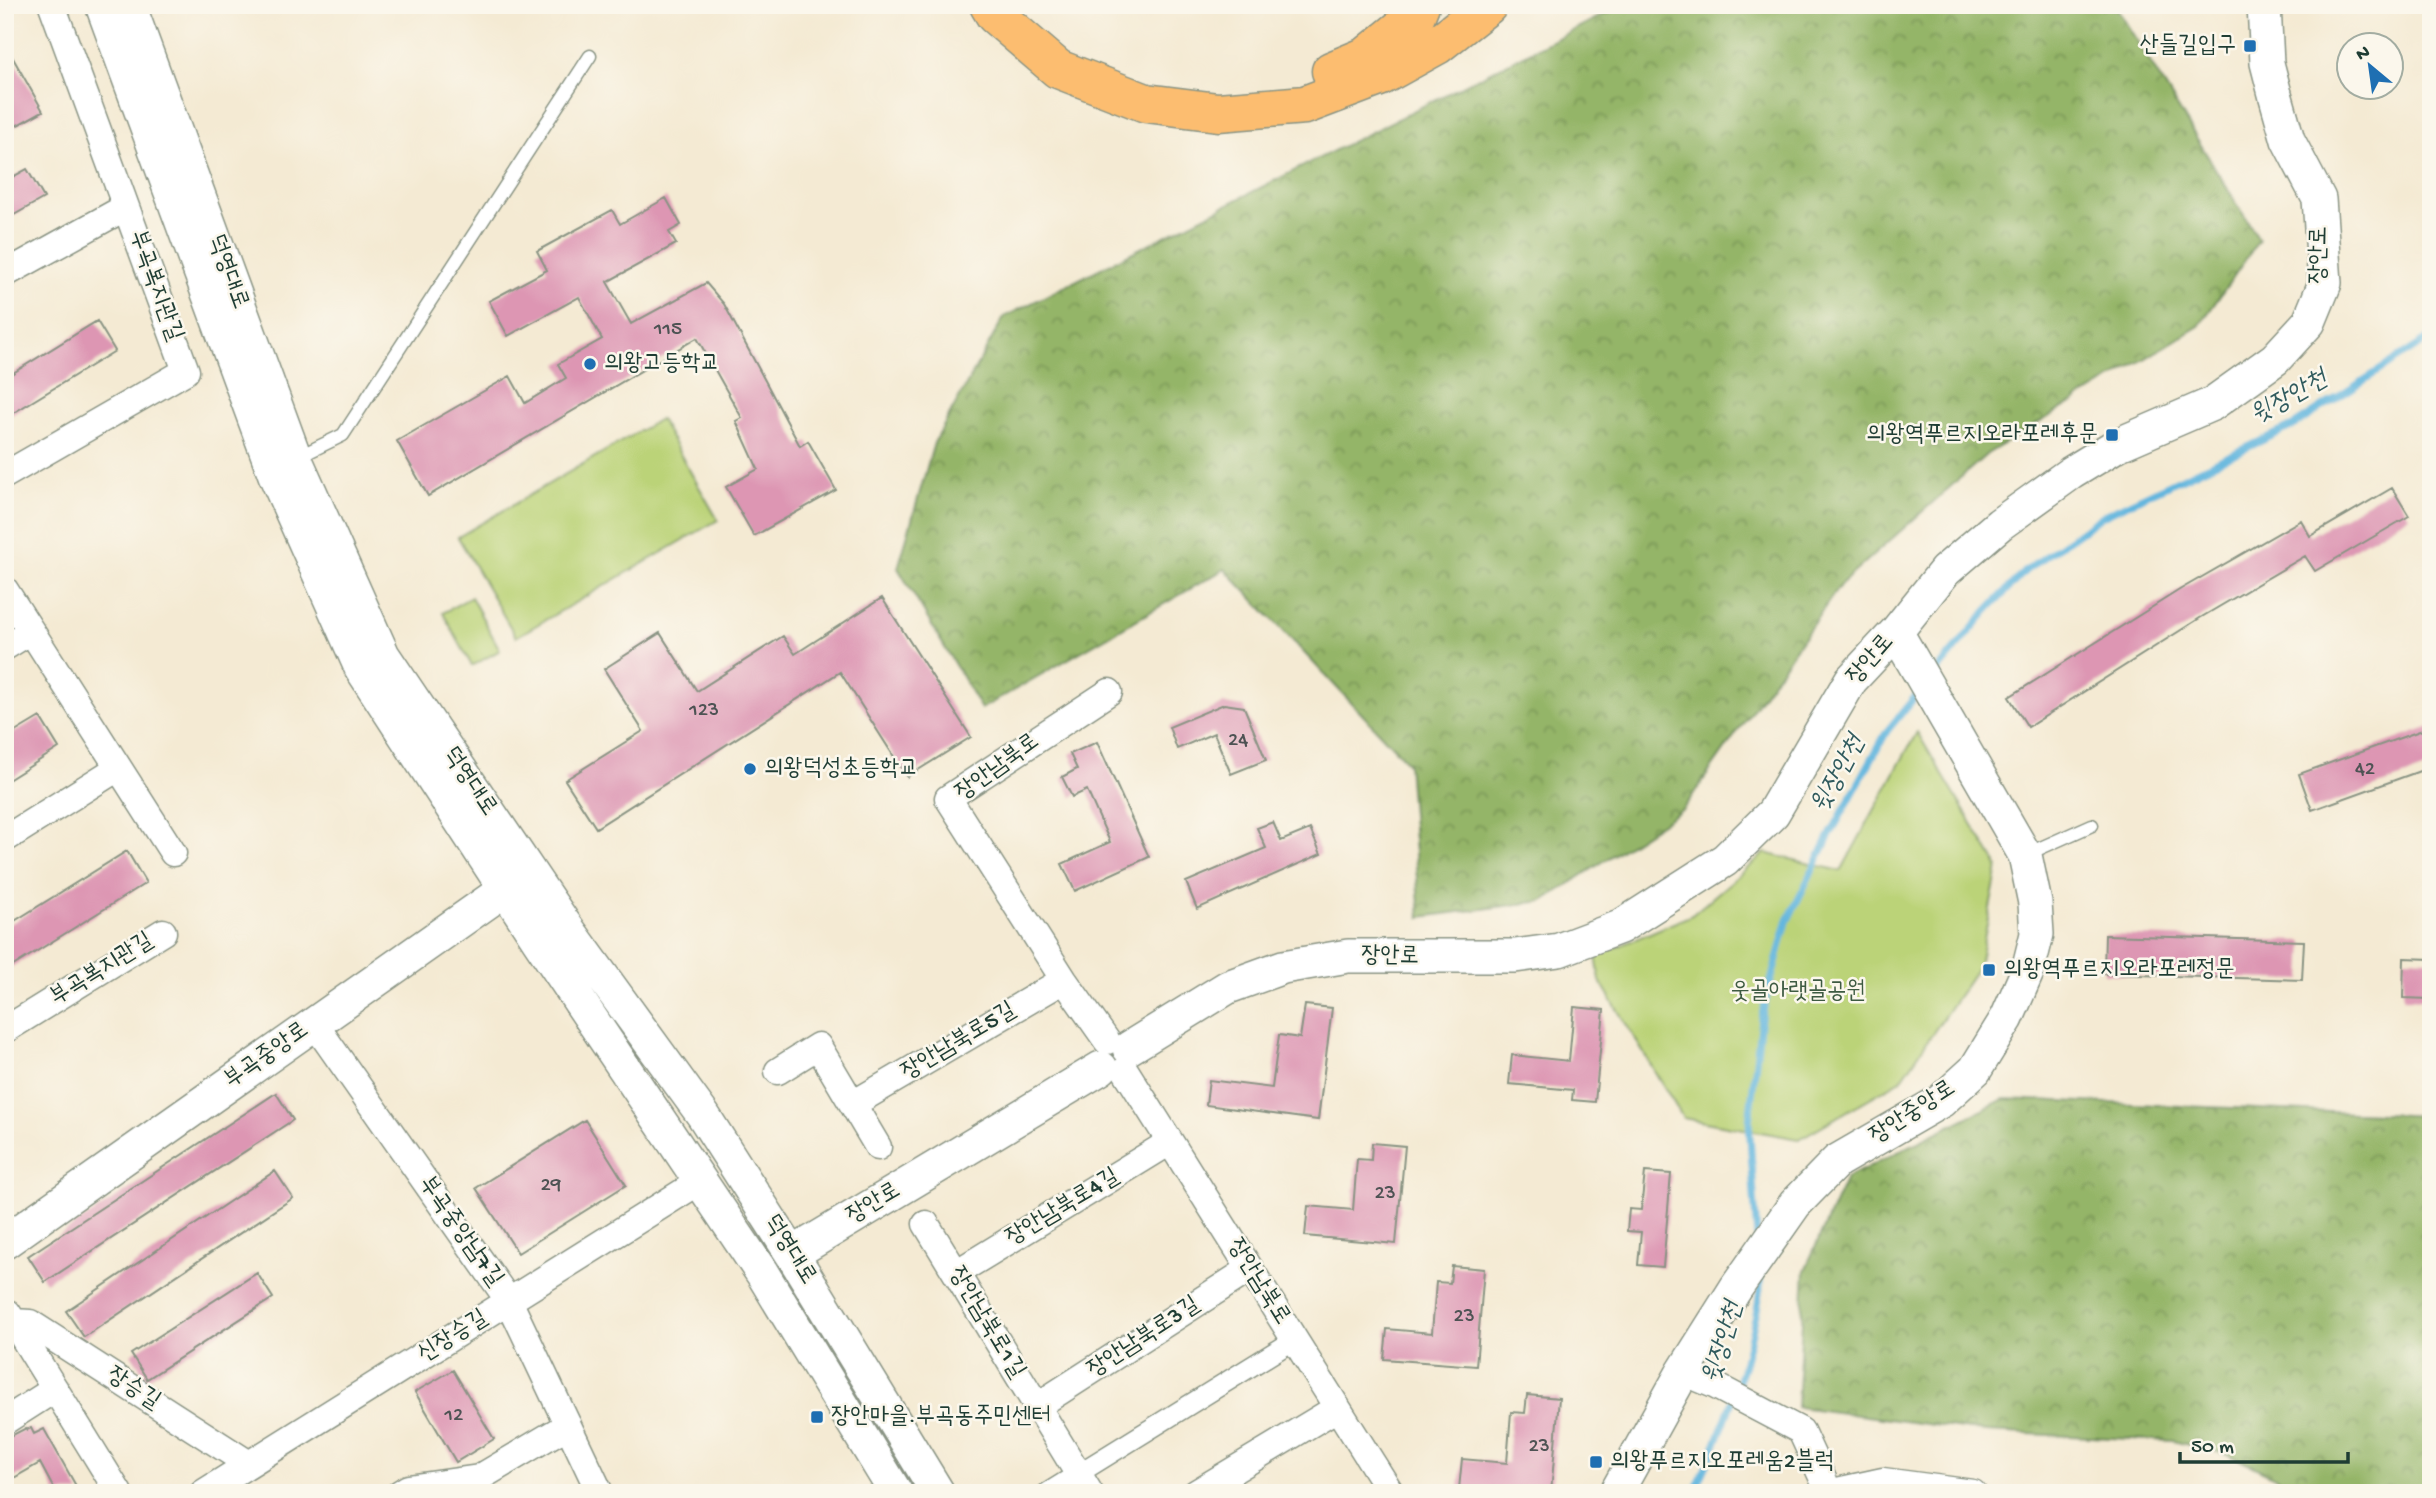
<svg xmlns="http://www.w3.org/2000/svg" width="2436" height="1498" font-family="'Gochi Hand','Poor Story',sans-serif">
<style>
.forest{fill:url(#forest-crowns);stroke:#5a794e;stroke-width:2}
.park{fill:#bbd378;stroke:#6d8856;stroke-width:2}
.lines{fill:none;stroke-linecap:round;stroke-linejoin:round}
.stream{stroke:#62b6de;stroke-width:7}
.building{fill:#dd96b3}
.service-casing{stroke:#8a9484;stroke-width:15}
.pedestrian-casing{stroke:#8a9484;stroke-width:22}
.minor-casing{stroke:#8a9484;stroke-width:29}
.tertiary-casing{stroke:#8a9484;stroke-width:36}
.motorway-casing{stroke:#8a9484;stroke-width:41}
.service{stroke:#fff;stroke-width:12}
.pedestrian{stroke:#fff;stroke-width:19}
.minor{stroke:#fff;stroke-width:26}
.tertiary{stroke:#fff;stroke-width:33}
.motorway{stroke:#fcbd6f;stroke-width:38}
.poi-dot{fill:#1f6fb2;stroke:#fbf7ec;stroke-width:2.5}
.labels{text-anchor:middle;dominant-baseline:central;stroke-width:5;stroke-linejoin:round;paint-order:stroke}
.number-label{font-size:21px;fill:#4e5354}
.poi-label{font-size:24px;fill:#1f3d34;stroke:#fbf7ec;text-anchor:start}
.street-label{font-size:24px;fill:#1f3d34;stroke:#fbf7ec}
.park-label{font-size:24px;fill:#3e5b42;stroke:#fbf7ec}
.water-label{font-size:26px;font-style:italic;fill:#305b5e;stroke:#fbf7ec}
</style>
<defs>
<pattern id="forest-crowns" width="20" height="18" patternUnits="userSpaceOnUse" patternTransform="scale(1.75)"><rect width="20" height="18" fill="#94b568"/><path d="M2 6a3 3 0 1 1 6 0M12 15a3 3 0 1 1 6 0" fill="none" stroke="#789456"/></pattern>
</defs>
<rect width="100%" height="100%" fill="#fbf7ec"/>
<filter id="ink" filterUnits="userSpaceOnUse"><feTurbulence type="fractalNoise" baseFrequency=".0143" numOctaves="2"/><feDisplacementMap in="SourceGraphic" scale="14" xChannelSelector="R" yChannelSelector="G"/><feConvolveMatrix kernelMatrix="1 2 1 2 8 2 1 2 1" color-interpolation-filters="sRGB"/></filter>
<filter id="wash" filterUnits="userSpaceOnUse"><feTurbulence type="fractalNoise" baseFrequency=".00686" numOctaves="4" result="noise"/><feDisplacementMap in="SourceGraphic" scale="28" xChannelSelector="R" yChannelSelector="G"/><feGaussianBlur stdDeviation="1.57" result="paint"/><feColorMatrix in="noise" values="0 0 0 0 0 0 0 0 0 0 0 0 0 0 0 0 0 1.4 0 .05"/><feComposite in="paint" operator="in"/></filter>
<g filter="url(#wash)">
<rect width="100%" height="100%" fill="#f4ead3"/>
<path class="forest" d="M1623 5H2115L2259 240 2199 326 1987 454 1841 584 1683 809 1543 901 1420 917 1408 763 1225 569 981 709 898 568 934 443 1004 317Z
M2004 1099 2431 1116V1493H2307L2230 1455 2173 1441 1986 1432 1797 1407 1805 1270 1846 1178Z"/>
<path class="park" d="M660 419 718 520 516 637 458 537Z
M471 597 500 650 472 666 443 613Z
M1917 732 1998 867 1979 965 1901 1080 1799 1139 1683 1118 1600 981 1596 956 1692 915 1765 853 1841 871Z"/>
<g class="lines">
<path class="stream" d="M1931 678 1986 612 2025 571 2104 515 2295 425 2431 337
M1757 1238 1749 1122 1761 1018 1787 922 1829 837 1887 731 1919 692
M1694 1493C1720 1438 1742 1382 1754 1323 1758 1307 1761 1291 1760 1275"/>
</g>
<g id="blocks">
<path class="building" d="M5 44 43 111 5 132Z
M27 169 44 198 5 220V181Z
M666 198 681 225 669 232 676 244 607 282 631 324 706 283 724 304 800 446 808 441 836 490 754 536 726 487 758 469 736 421 742 418 697 338 428 496 397 441 510 376 525 403 566 378 558 364 602 339 579 297 508 336 489 301 547 270 537 251 612 210 620 224Z
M97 321 115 351 5 418V378Z
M2392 488 2409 516 2315 571 2305 556 2200 618 2028 727 2009 697 2181 589 2301 520 2310 536Z
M882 598 971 737 907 777 840 672 596 828 565 780 643 731 604 669 660 633 697 691 783 636 795 654Z
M1224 704 1244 707 1266 760 1231 774 1214 733 1177 749 1169 727Z
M40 717 59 748 5 782V738Z
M2431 727V767L2312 810 2299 774Z
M1097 742 1149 857 1075 891 1062 864 1110 842 1087 790 1072 797 1062 777 1077 769 1070 754Z
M1273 822 1281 841 1310 829 1321 854 1197 909 1186 882 1266 848 1257 828Z
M127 851 146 883 5 971V927Z
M2105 935 2304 941 2302 980 2104 974Z
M2404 958 2431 959V999L2403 998Z
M1305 1005 1332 1008 1318 1120 1206 1105 1209 1080 1272 1088 1279 1035 1300 1038Z
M1574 1007 1604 1010 1595 1102 1572 1100 1573 1090 1509 1084 1512 1055 1569 1061Z
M276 1093 293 1120 45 1282 28 1256Z
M585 1120 626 1185 518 1253 476 1188Z
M1372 1143 1405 1146 1396 1244 1305 1236 1308 1206 1353 1210 1357 1159 1371 1160Z
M275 1171 293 1198 84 1337 66 1311Z
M1645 1172 1671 1174 1663 1267 1638 1265 1641 1232 1627 1231 1629 1209 1641 1210Z
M1452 1266 1484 1269 1476 1366 1384 1359 1387 1329 1432 1333 1436 1282 1450 1283Z
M257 1273 273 1298 147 1379 131 1354Z
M453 1370 494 1439 456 1462 415 1392Z
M1527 1395 1559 1398 1551 1493H1509L1459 1489 1462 1459 1507 1463 1511 1412 1525 1413Z
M26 1428 27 1430 31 1428 34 1434 44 1429 80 1493H56L40 1463 5 1483V1439Z"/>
</g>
</g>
<g filter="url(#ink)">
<use href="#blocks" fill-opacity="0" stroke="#8a9484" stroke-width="2"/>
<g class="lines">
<g class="service-casing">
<path id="service" d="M296 458 343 435 590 56
M2025 855 2092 825"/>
</g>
<g class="pedestrian-casing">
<path id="pedestrian" d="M1047 1493 1294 1340"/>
</g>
<g class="minor-casing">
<path id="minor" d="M5 274 126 207
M5 475 186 371 52 5
M5 590 173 853
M5 647 31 631
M5 839 118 768
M314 1023 509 1301 600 1493
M5 1030 163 932
M1107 1041 1064 980 948 798 1109 692
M1125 1070 1391 1493
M778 1071 818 1046 878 1147
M853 1104 1064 980
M926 1224 1090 1493
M956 1273 1170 1142
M8 1313 119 1493
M14 1322 30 1323 249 1464
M1683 1372 1714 1385 1801 1431 1829 1492
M1037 1406 1250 1269
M5 1421 55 1389
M203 1493 702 1180
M400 1493 408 1488 479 1478 568 1425
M1196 1493 1337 1408
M1828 1493 1883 1481 1973 1493"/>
</g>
<g class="tertiary-casing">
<path id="tertiary" d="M102 5 275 475 361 668 539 941 762 1273 896 1493
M129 5 295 458 383 655 565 925 703 1115 792 1254 938 1493
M1129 1048 1228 987 1283 967 1348 956H1515L1559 950 1620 927 1725 860 1773 813 1851 680 1896 632 1945 571 2000 524 2071 473 2117 445 2212 404 2275 359 2309 322 2325 283 2319 199 2288 140 2275 94 2267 63 2264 5
M5 1242 524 876
M792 1254 1101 1068
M1616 1493 1683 1372 1736 1288 1795 1204 1837 1161 1941 1101 1975 1070 2007 1018 2028 970 2037 934 2035 903 2025 855 1896 632"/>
</g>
<g class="motorway-casing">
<path id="motorway" d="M989 5 995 15 1058 69 1146 103 1218 112 1305 105 1379 77 1437 45 1488 5
M1331 71 1367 56 1415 17 1420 5"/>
</g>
<use href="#service" class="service"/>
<use href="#pedestrian" class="pedestrian"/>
<use href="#minor" class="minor"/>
<use href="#tertiary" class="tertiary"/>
<use href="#motorway" class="motorway"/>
</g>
</g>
<g class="poi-dot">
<rect x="2243" y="39" width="14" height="14" rx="3.5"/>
<circle cx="590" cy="364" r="7"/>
<rect x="2105" y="428" width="14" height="14" rx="3.5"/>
<circle cx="750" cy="769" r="7"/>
<rect x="1982" y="963" width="14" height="14" rx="3.5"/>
<rect x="810" y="1410" width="14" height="14" rx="3.5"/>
<rect x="1589" y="1455" width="14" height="14" rx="3.5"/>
</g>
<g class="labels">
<g class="number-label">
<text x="668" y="330">115</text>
<text x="704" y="711">123</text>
<text x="1238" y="741">24</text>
<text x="2365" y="770">42</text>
<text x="551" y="1186">29</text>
<text x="1385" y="1194">23</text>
<text x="1464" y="1317">23</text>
<text x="454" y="1416">12</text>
<text x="1539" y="1447">23</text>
</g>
<g class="poi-label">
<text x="2236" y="46" text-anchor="end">산들길입구</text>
<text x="604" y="364">의왕고등학교</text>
<text x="2098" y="435" text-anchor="end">의왕역푸르지오라포레후문</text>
<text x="764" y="769">의왕덕성초등학교</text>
<text x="2003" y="970">의왕역푸르지오라포레정문</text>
<text x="831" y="1417">장안마을.부곡동주민센터</text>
<text x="1610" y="1462">의왕푸르지오포레움2블럭</text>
</g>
<g class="street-label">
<text transform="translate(2320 255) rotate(-89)">장안로</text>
<text transform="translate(227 272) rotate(70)">덕영대로</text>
<text transform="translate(155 286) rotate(70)">부곡복지관길</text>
<text transform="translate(1871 660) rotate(-49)">장안로</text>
<text transform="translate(998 768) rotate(-36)">장안남북로</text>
<text transform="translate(469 782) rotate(56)">덕영대로</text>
<text transform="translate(1390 957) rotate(1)">장안로</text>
<text transform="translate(102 970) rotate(-32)">부곡복지관길</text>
<text transform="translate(959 1042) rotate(-31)">장안남북로5길</text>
<text transform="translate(267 1056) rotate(-35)">부곡중앙로</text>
<text transform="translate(1913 1113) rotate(-33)">장안중앙로</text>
<text transform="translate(874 1204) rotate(-31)">장안로</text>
<text transform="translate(1063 1208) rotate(-31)">장안남북로4길</text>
<text transform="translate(460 1232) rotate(55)">부곡중앙남7길</text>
<text transform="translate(789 1250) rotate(58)">덕영대로</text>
<text transform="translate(1258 1282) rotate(58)">장안남북로</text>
<text transform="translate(986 1323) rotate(59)">장안남북로1길</text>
<text transform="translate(453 1337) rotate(-32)">신장승길</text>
<text transform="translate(1144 1338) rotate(-33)">장안남북로3길</text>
<text transform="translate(133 1389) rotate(33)">장승길</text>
</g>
<g class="park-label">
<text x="1798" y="992">웃골아랫골공원</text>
</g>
<g class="water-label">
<text transform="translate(2290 399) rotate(-30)">윗장안천</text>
<text transform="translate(1840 775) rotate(-62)">윗장안천</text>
<text transform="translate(1725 1343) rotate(-74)">윗장안천</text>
</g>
</g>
<rect width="2436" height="1498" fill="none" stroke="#fbf7ec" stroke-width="28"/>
<g transform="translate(2370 66) rotate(331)"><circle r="33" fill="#fbf7ec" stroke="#a3ada2" stroke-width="2"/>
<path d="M0-5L12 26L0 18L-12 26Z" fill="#1f6fb2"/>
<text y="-10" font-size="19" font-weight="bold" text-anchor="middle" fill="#1f3d34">N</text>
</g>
<path d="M2180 1452v10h168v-10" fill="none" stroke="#1f3d34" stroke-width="3.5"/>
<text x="2191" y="1452" font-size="21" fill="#1f3d34" stroke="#fbf7ec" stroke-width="5" paint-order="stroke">50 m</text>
</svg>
